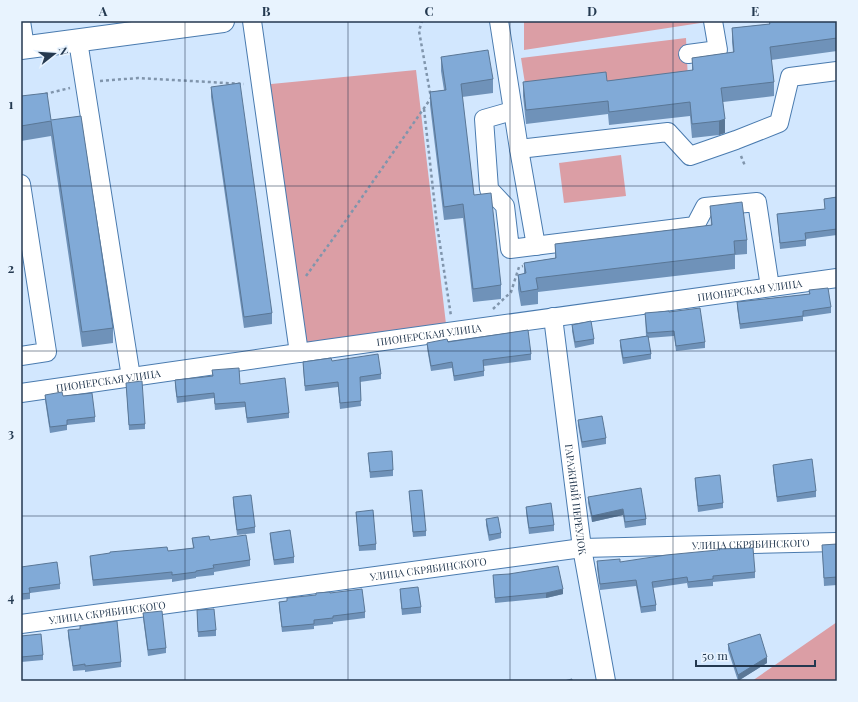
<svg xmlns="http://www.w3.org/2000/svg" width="858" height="702" font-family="'Playfair Display',serif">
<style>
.green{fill:#db9ea5}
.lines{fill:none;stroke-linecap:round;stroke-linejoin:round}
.minor-casing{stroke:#4a7baf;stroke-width:20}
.major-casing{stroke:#4a7baf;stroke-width:24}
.path{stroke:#8095ac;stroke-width:2.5;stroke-dasharray:3 3;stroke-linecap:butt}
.minor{stroke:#fff;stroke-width:18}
.major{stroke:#fff;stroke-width:22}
.wall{fill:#6f92b9}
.shaded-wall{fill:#5a7796}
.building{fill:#81aad7;stroke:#5a7796}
.grid{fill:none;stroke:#243950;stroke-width:1;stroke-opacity:0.55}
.labels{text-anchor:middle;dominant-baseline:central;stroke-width:4;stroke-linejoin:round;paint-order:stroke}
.street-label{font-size:10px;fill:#243950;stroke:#e8f3fe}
.neatline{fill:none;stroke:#243950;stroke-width:1.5}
.grid-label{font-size:13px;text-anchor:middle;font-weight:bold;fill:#243950}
</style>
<rect width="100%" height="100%" fill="#d2e7fe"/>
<path class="green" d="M524 21H707V22L524 50Z
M686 38 688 81 526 90 521 58Z
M416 70 446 324 299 353 261 85Z
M621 155 626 196 564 203 559 163Z
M837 622V681H752Z"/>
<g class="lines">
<g class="minor-casing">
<g id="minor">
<path d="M21 21 25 47"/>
<path d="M252 21 299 353"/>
<path d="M499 21 519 149 668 132 690 156 736 140 779 123 790 77 837 71"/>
<path d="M78 41 131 377"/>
<path d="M688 54 718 50 713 21"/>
<path d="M512 111 484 119 489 189 505 206 510 249 695 226 705 207 757 202 770 287"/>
<path d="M519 149 536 246"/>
<path d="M21 184 47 352 21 356"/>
<path id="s1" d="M553 317 582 548 606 681"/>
<path id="s2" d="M21 393 326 349 837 278"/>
<path id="s3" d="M21 624 582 548 837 542"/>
</g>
</g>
<g class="major-casing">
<path id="major" d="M21 48 223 21"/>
</g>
<path class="path" d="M100 81 138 78 244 84
M45 94 70 88
M424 109 437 225 451 316
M741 156 745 166
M306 276 335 236 431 98 419 31 422 21
M493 309 511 292 519 267 523 266"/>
<use href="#minor" class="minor"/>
<use href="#major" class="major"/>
</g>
<path class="wall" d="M769 21H837V51L771 60 774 82V96L723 102 725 133 719 135 692 138 690 116 609 125 608 114 526 124 523 96V82L607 81 692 71V58L733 52 732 42V28L769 24Z
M441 57 493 79V93L462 97 474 195 501 285V299L473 302 463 218 444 220 430 105V92L444 90 441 71Z
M211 87 272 313V324L244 328 211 97Z
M21 96 51 120 113 328V343L82 347 51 136 21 141Z
M837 197V235L806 239V246L780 249 777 214 825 209 824 199Z
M710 206 747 240V254L735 255V269L538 292V304L521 306 518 289V275L524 274V263L555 258V244L711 225Z
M809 290 831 307V313L803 317V321L740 329 737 307V302L809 294Z
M669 312 705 342V348L676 351 674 336 648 338 651 354V359L623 364 620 346V340L646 336 645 313Z
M572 325 594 339V344L575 348 572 331Z
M448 342 531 354V360L484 366V376L454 381 452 368 431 371 427 348V343Z
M332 361 381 374V379L360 382 361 406 340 409 338 387 305 391 303 367V362Z
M212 370 240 384 289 413V418L247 423 245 407 215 410 214 398 177 403 175 386V380L212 376Z
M126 383 145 424V429L129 430Z
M45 395 63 396 95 417V422L67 425V430L50 433 45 400Z
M578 420 606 438V444L582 448 578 425Z
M368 453 393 470V476L370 478Z
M773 465 816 491V497L777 502 773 470Z
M695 478 723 503V508L698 512 695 484Z
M409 491 426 531V536L413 537Z
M233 497 255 527V533L237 535 233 503Z
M588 497 646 519V525L625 528 623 515 592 522 588 503Z
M526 507 554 525V531L529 534 526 512Z
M356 512 376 544V550L359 551Z
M486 519 501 533V538L489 541 486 525Z
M270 533 294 557V563L274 565 270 539Z
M192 538 250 560V566L214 572V575L196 577V578L172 582V579L93 586 90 562V556L168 551 193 548Z
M837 544V585L824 586 822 545Z
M597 561 755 572V578L713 582V586L688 588 687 583 653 588 656 605V611L641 613 636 586 600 590 597 568Z
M21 567 60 584V589L30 593V599L21 600Z
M493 575 563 594 546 598 495 603Z
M400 589 421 607V613L402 615 400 595Z
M330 593 365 612V618L333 622V624L314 626V629L282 632 279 607V602L287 601Z
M197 610 216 630V636L198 637Z
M143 613 166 648V653L148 656 143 618Z
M80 626 121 662V667L85 672V670L73 671 68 636V630L80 629Z
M21 636 43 655V660L21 662Z
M728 644 767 663 738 681 728 650Z"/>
<path class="shaded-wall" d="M725 119V133L719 135V121Z
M623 509V515L592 522V516Z
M563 589V594L546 598V593Z
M767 657V663L738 681V675Z"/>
<path class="building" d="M769 21H837V38L770 47 774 82 721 88 725 119 719 121 692 124 690 102 609 112 608 101 526 110 523 82 606 72 607 81 693 70 692 58 734 52 732 28 770 24Z
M488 50 493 79 461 84 474 195 491 193 501 285 473 289 463 204 444 207 430 92 446 90 441 57Z
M240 83 272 313 244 317 211 87Z
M47 93 51 120 81 116 113 328 82 332 51 121 21 126V96Z
M837 197V229L805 233 806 240 780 243 777 214 825 209 824 199Z
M742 202 747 240 734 241 735 254 536 278 538 289 521 292 518 275 526 273 524 263 556 258 555 244 712 225 710 206Z
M828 288 831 307 803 311V316L740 324 737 302 810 294 809 290Z
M700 308 705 342 676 346 674 331 647 333 645 313 669 311V312Z
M591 321 594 339 575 342 572 325Z
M528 330 531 354 483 360 484 371 454 376 452 362 431 366 427 343 447 339 448 342Z
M648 336 651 354 623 358 620 340Z
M378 354 381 374 360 377 361 401 340 403 338 382 305 386 303 362 331 358 332 361Z
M239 368 240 384 285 378 289 413 247 418 245 402 215 404 214 393 177 397 175 380 213 376 212 370Z
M142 381 145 424 129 425 126 383Z
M62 392 63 396 92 393 95 417 67 420V425L50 427 45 395Z
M602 416 606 438 582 442 578 420Z
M392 451 393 470 370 472 368 453Z
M812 459 816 491 777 497 773 465Z
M720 475 723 503 698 506 695 478Z
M641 488 646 519 625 522 623 509 592 516 588 497Z
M422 490 426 531 413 532 409 491Z
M251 495 255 527 237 530 233 497Z
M551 503 554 525 529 528 526 507Z
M373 510 376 544 359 546 356 512Z
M498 517 501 533 489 535 486 519Z
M290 530 294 557 274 560 270 533Z
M246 535 250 560 213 565 214 568 196 571V572L172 575V572L93 580 90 556 110 553V552L167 547 168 551 194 548 192 538 209 536 210 540Z
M837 544V577L824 578 822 545Z
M753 548 755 572 713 576V579L688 582 687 577 652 582 656 605 641 607 636 580 600 584 597 561 620 559V562L666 555 718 550V549Z
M57 562 60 584 29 588 30 593 21 594V567Z
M558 566 563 589 546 593 495 598 493 575 509 574Z
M418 587 421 607 402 609 400 589Z
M362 589 365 612 333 616V618L314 620V624L282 627 279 602 287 601V598L316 595V593L330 592V593Z
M214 609 216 630 198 632 197 610Z
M162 611 166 648 148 650 143 613Z
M117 621 121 662 85 666V664L73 666 68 630 80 629V626Z
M41 634 43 655 21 657V636Z
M760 634 767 657 738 675 728 644Z
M572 679V681H564Z"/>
<path class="grid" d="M185 21V681M348 21V681M510 21V681M673 21V681M21 186H837M21 351H837M21 516H837"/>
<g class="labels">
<g class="street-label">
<text stroke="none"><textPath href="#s2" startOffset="736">ПИОНЕРСКАЯ УЛИЦА</textPath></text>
<text stroke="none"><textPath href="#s2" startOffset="412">ПИОНЕРСКАЯ УЛИЦА</textPath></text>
<text stroke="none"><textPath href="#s2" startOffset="88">ПИОНЕРСКАЯ УЛИЦА</textPath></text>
<text stroke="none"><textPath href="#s1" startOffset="184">ГАРАЖНЫЙ ПЕРЕУЛОК</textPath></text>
<text stroke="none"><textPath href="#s3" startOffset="735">УЛИЦА СКРЯБИНСКОГО</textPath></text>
<text stroke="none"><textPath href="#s3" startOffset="411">УЛИЦА СКРЯБИНСКОГО</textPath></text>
<text stroke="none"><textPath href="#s3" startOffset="87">УЛИЦА СКРЯБИНСКОГО</textPath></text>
</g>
</g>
<rect width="858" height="702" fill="none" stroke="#e8f3fe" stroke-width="44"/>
<g transform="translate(54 54) rotate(73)" stroke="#e8f3fe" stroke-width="3" paint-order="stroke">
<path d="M0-3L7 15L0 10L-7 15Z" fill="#243950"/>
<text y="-6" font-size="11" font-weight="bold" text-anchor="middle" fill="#243950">N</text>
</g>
<path d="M696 660v6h119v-6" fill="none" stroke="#243950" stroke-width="2"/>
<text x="702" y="660" font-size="12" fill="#243950" stroke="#e8f3fe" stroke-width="3" paint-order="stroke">50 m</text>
<rect x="22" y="22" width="814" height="658" class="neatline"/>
<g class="grid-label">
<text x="103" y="16">A</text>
<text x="266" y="16">B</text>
<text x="429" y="16">C</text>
<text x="592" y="16">D</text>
<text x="755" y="16">E</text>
<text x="11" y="109">1</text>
<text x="11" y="273">2</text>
<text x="11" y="438">3</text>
<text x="11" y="602">4</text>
</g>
</svg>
